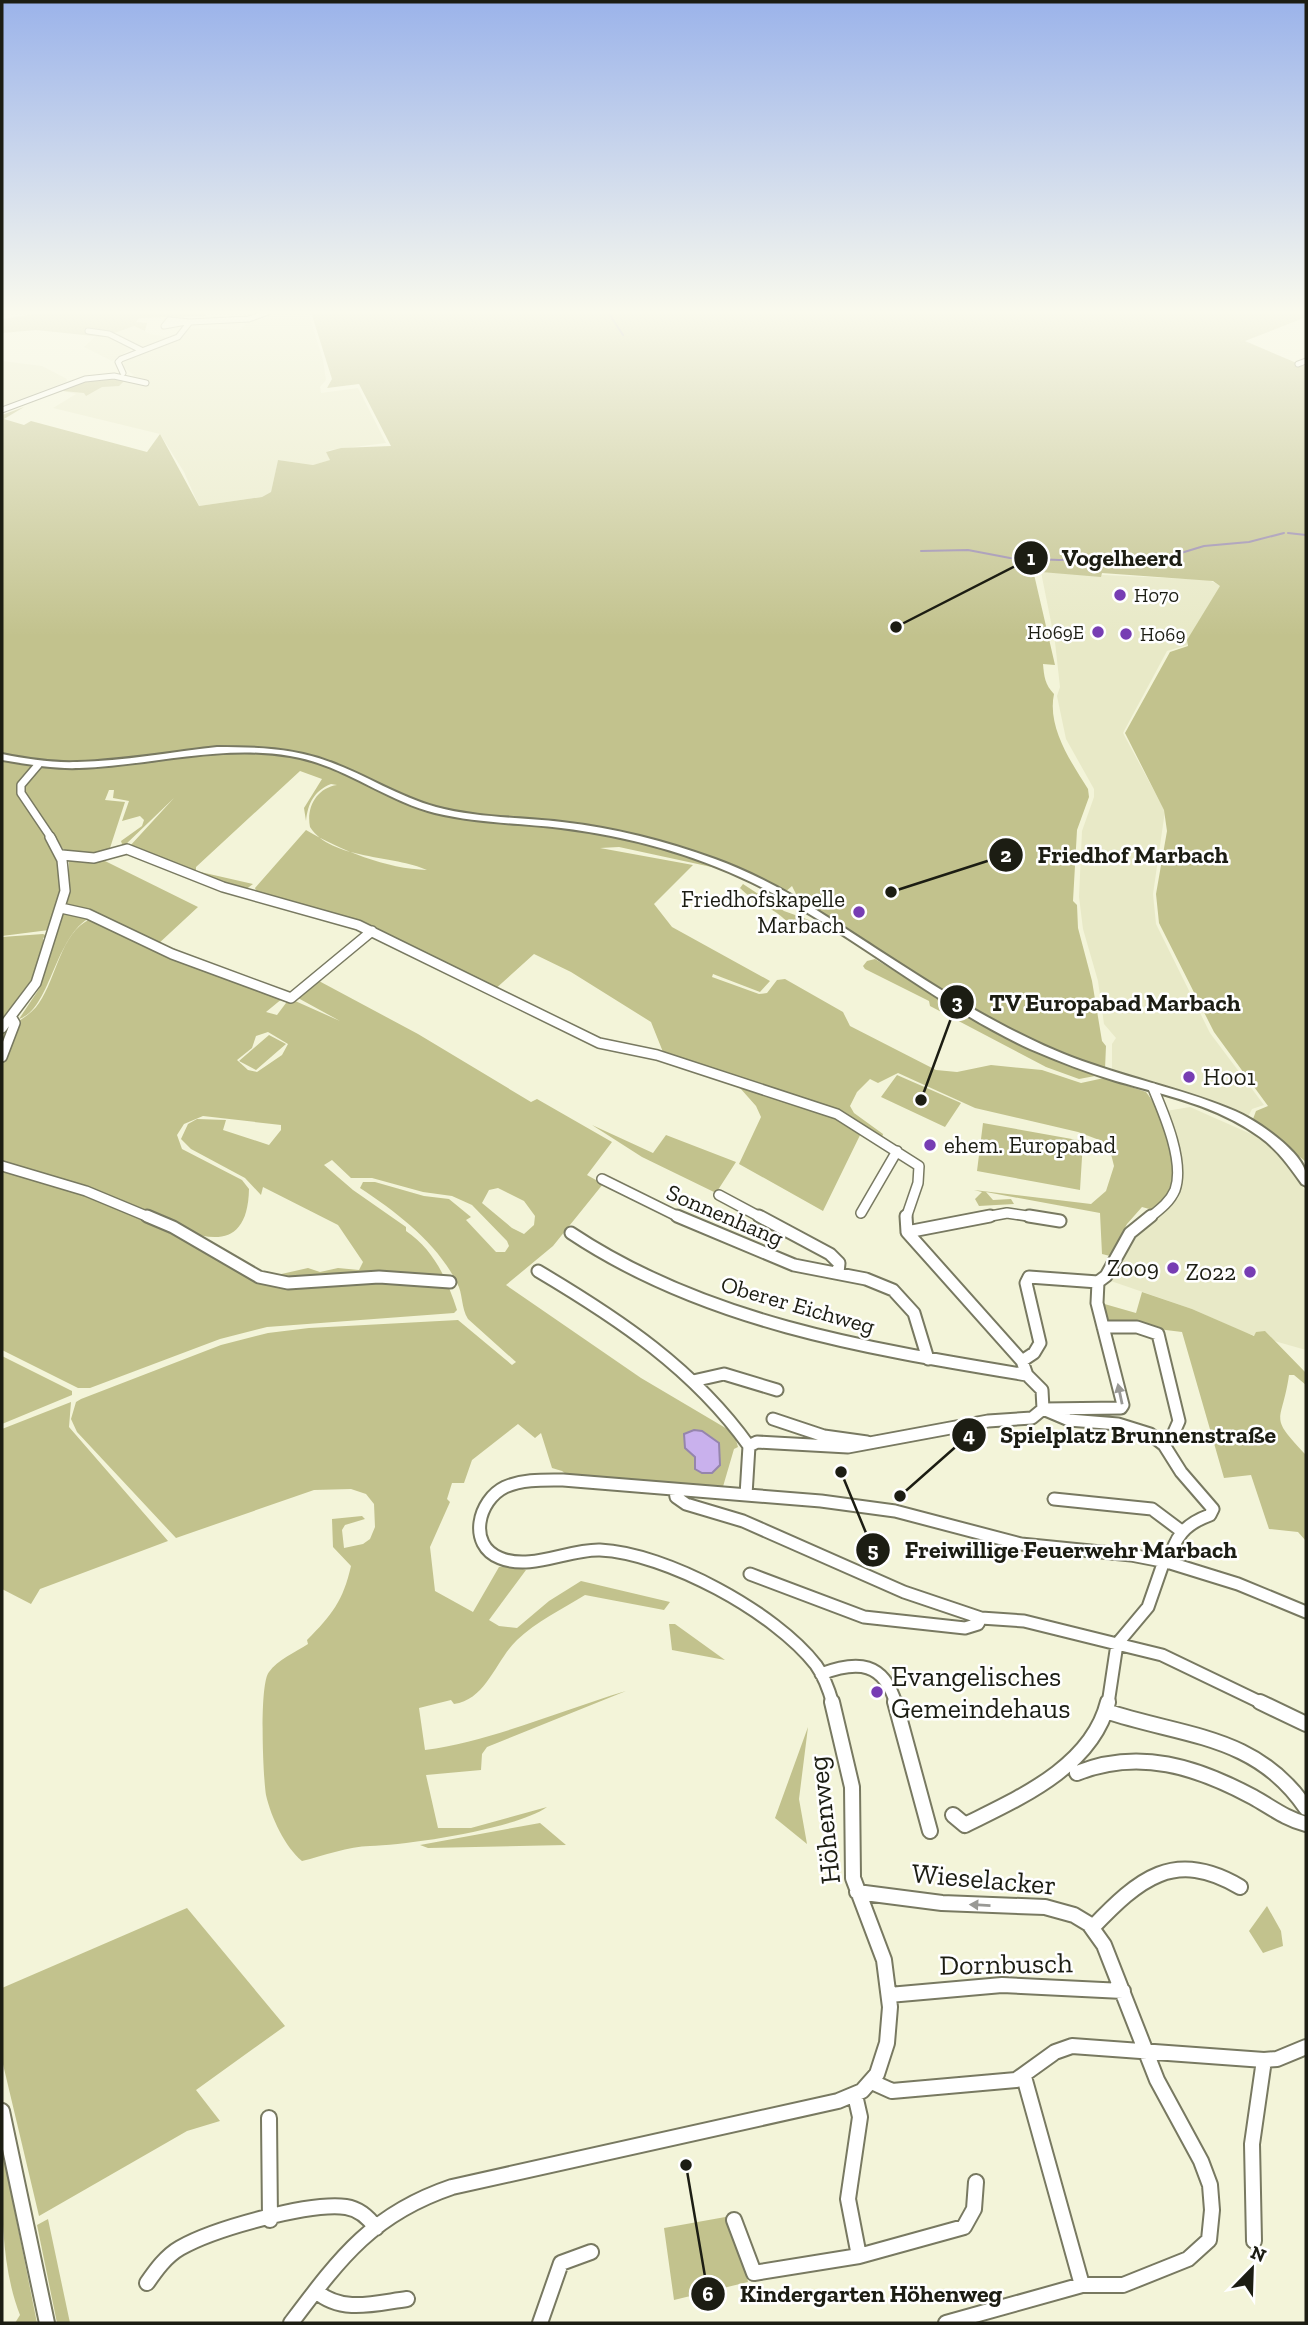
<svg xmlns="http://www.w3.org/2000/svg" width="1308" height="2325" font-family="'Zilla Slab',serif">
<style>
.built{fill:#e8e9c7}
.green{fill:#c2c28d;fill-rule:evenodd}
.water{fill:#c9b1ed;stroke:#9585ac;stroke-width:2}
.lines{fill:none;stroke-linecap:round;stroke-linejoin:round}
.stream{stroke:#9585ac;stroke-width:2}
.minor-far4-casing{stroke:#787961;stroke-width:7}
.minor-far3-casing{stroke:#787961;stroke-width:10}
.minor-far2-casing{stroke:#787961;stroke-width:12}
.minor-far1-casing{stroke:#787961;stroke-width:15}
.minor-casing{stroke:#787961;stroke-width:18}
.major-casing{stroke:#787961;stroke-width:4}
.minor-far4{stroke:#fff;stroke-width:5}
.minor-far3{stroke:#fff;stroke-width:7}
.minor-far2{stroke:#fff;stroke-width:9}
.minor-far1{stroke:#fff;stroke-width:11}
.minor{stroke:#fff;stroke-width:14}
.major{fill:#fff;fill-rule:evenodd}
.oneway{fill:#999995}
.poi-dot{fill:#773db3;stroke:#fff;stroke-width:2.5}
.labels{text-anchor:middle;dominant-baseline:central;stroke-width:5;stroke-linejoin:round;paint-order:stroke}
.far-poi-label{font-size:19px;fill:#1c1d13;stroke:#fff;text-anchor:start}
.poi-label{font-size:23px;fill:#1c1d13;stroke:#fff;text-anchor:end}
.street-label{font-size:23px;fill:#1c1d13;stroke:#fff}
.near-poi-label{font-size:28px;fill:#1c1d13;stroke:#fff;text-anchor:start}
.near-street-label{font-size:28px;fill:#1c1d13;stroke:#fff}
.leader{fill:none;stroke:#1c1d13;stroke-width:2.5}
.callout-dot{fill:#1c1d13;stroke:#fff;stroke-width:2.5}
.mark-label{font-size:21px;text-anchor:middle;font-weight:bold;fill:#fff}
.callout-label{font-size:24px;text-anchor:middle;font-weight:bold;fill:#1c1d13;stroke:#fff;stroke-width:5;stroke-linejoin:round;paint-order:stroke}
</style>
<rect width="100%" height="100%" fill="#f3f4d9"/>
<path class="built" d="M275 312H308L323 360 326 380 320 387 321 393 358 388 386 443 330 450 326 452 331 460 313 465 278 460 271 492 262 497 199 506 184 472 160 434 53 408 76 394 63 391 129 378 134 375 123 367 124 359 180 337 185 328 240 330 249 320H261Z
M134 326 150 334 172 338 142 349H131L112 361 84 347 96 336Z
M2 361 42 366 67 379 66 382 2 406Z
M1041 572 1209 580 1221 586 1187 645 1167 651 1123 733 1165 811 1153 894 1156 924 1210 1033 1264 1105 1252 1109 1248 1117 1217 1104 1112 1072V1044L1116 1038 1104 1024 1098 981 1083 929 1079 897 1082 831 1094 797V789L1066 739 1057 696 1060 687 1055 642Z
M1190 1107 1269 1142 1296 1173 1306 1193V1350L1246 1333 1192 1309 1108 1280 1140 1231 1179 1197 1183 1179 1174 1127 1166 1111Z"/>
<path class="green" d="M49 312H205L206 316 139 318 136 322 147 323 145 331 134 326 103 337 36 330 2 333V319Z
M311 312H1306V317L1245 341 1306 367V1162L1253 1119 1256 1111 1268 1106 1214 1032 1159 923 1156 894 1167 831 1164 810 1125 733 1170 652 1188 646 1187 640 1220 586 1213 581 1102 573 1101 577 1041 572 1036 567 1033 570 1055 665 1043 664C1044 676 1045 685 1054 694 1047 727 1071 762 1088 789L1089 797 1077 830 1073 901 1077 905 1078 928 1092 981 1102 1041 1106 1046 1105 1069C991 1033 896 964 798 898L792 886 784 893 730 871 619 847 600 848 693 865 654 904 672 927 770 981 760 992 713 974 712 977 759 994 767 993 777 980 785 979 843 1012 850 1026 936 1070 957 1072 991 1065 1042 1070 1081 1083 1104 1078 1146 1092C1163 1113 1182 1164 1170 1190 1167 1197 1158 1204 1153 1210L1142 1207 1127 1224 1110 1256 1102 1254 1100 1213 986 1192 993 1200 1011 1199 1014 1204 979 1206 975 1199 982 1192 974 1190 1091 1204 1106 1191 1114 1166 1110 1150 1102 1141 1078 1132 975 1108 898 1073 878 1083 870 1079 857 1092 850 1106 854 1113 883 1134 882 1138 864 1127 823 1211 739 1164 761 1117 756 1106 740 1088 665 1057 651 1022 571 972 534 954 493 991 312 908 256 891 255 888 306 830C340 850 387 869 427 870 395 855 331 860 310 827 306 807 317 788 337 785L331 784C314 791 308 803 306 821L304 808 322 779 300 771 196 867V871L253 884 245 890 224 885 129 847 174 798 123 847 121 841 142 826 144 820 140 816 122 821 129 801 113 798 114 790H109L105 800 125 802 109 851C94 857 78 857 64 850L29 802H23L56 848 60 893 49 930 2 936V415L24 407 4 419 24 425 31 421 147 452 160 434 199 506 262 497 271 492 278 460 313 465 330 460 326 452 341 448 391 446 359 384 327 388 332 379Z
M109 378 125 380 119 386 102 387 86 396 84 393 63 391 47 395 67 385Z
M69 858 105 861 198 907 157 945 64 907 69 891Z
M743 884 784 911 809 920 813 928 793 920 789 924C776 908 754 903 740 888Z
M64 910 91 917C54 936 51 1009 19 1019L39 989Z
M90 919 283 998 266 1012 277 1015 289 999 293 1000 340 1021 298 998 319 981 418 1034 531 1102 537 1099 612 1142 587 1175 603 1184 553 1246 506 1285 641 1378 734 1433 738 1447 734 1449 722 1490 573 1479 562 1471 552 1468 541 1433 535 1438 518 1424 472 1460 464 1483H452L447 1499 450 1502 430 1547 435 1591 473 1612 499 1567 510 1565 526 1570 489 1620 499 1626 517 1628 549 1601 581 1581 670 1602 664 1610 585 1595C562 1609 536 1622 517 1640 495 1661 487 1699 454 1704L451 1700 419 1708 425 1750C495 1740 559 1711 626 1691L487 1747 482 1754 481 1770 426 1775 438 1828H471L547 1807C516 1829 409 1845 370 1846 349 1846 323 1856 302 1861 285 1847 271 1817 266 1795 263 1777 259 1684 269 1672 277 1660 296 1652 308 1644L307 1640C332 1615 343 1601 351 1566L333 1547 332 1519 362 1516 365 1519 345 1525 342 1530 344 1548 363 1544 370 1539 375 1527 374 1504 366 1494 351 1489 314 1490 176 1538 77 1432 71 1419 76 1402 81 1399 221 1345 268 1333 309 1328 458 1320 512 1365 516 1362 468 1319C461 1308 463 1293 457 1283 437 1243 398 1213 360 1188L363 1182H375L424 1196 449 1199 471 1217 466 1220 496 1252H505L509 1246 507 1241 472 1205 452 1196 423 1192 372 1178H351L332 1160 324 1165 353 1190 406 1227V1231C434 1250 447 1279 457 1310L454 1313 267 1327 220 1339 90 1388H78L2 1350V1033C15 1021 29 1018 39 1003 57 977 60 934 90 919ZM268 1032 288 1044 282 1055 257 1072 248 1070 237 1060 252 1048 256 1036ZM203 1116 281 1125V1130L269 1145 223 1130 226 1120 197 1119 188 1124 181 1139 191 1149 245 1178 261 1195 263 1187 338 1225 363 1262 359 1270 338 1268 320 1272 308 1268 277 1275 275 1284C241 1282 218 1253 190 1239 152 1220 110 1206 70 1190 81 1192 93 1192 103 1194 148 1207 247 1287 249 1189L242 1180 182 1149 177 1135 184 1124ZM498 1188 524 1201 535 1216 534 1225 524 1234 512 1228 482 1203 489 1190Z
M43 934 48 936 43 938C45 972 23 999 2 1023V937Z
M875 959 1002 1037 1095 1076 1079 1079 1046 1067 930 1006 929 1001 865 969 863 966 867 961Z
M269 1035 286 1044 256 1070 239 1061Z
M897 1075 961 1103 945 1127 881 1097Z
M983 1123 1083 1141 1080 1190 977 1171Z
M592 1125 653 1153 666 1135 736 1162 716 1193 642 1157Z
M1142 1292 1192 1309 1254 1336 1256 1332 1265 1331 1306 1373V1385L1294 1375H1289C1282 1425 1267 1414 1306 1455V1541L1298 1532 1269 1529 1251 1475 1224 1478 1182 1332 1109 1323 1101 1303 1136 1313Z
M2 1356 72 1391V1395L2 1424Z
M71 1402 69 1427 168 1541 40 1589 31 1604 2 1589V1429Z
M669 1624H675L725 1660 672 1650Z
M808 1727 799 1799 807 1844 775 1818Z
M540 1823 566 1845 428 1848 420 1845Z
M1267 1906 1281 1931 1283 1946 1263 1953 1249 1931Z
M187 1908 285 2026 196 2090 220 2121 187 2131 39 2216 2 2060V1988Z
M2 2148 37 2323H15L20 2315C0 2264 2 2202 2 2148Z
M731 2216 738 2232 748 2282 674 2300 664 2228Z
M48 2219 70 2323H57L37 2225Z"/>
<path class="water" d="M694 1430 702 1431 719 1443 720 1465 712 1473H702L695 1469V1457L685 1448 684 1434Z"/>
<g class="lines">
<path class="stream" d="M608 312 623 335
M1288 533 1306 535
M921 551 968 550 1010 558 1059 560 1171 556 1204 546 1249 542 1284 533"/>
<g class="minor-far4-casing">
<path id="minor-far4" d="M186 322 164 326 169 320 190 322
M88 331 109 334 141 350
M1298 364 1306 361
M123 373 118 362 121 359 178 337 190 322 249 319 268 312
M2 410 85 379 114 376 146 383"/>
</g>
<g class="minor-far3-casing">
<path id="minor-far3" d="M38 765 21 785V793L52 839"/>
</g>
<g class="minor-far2-casing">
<path id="minor-far2" d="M62 855 94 858 127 849 223 887 358 925 599 1043 657 1055 837 1114 919 1166 918 1183 906 1218
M61 908 88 914 172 954 291 998 372 931
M2 1028 36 983 65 891 62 860 50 837
M2 1057 15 1023 12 1018
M2 1166 86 1191 151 1218
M602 1179 681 1218
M719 1195 762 1218
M861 1213 897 1151
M980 1218 1007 1213 1041 1218
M1149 1218C1159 1210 1170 1202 1175 1190 1185 1162 1164 1114 1153 1088"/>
</g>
<g class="minor-far1-casing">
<path id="minor-far1" d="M147 1216 173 1227 259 1277 288 1283 379 1277 450 1282
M677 1216 794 1265 866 1279 893 1290 914 1313 928 1359
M759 1216 830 1254 839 1263 838 1273
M1029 1216 1060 1221
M907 1232 990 1216
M571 1233C706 1323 870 1349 1027 1375
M538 1271C619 1319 694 1369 749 1446
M1098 1282 1106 1276 1130 1233 1151 1216
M1103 1327H1137L1158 1334 1179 1421 1172 1437 1163 1444
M1022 1361 1034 1353 1040 1343 1026 1283 1029 1277 1098 1282
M693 1381 724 1374 777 1390
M1043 1409 1069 1420 1118 1424 1150 1434 1164 1445 1181 1472 1213 1509 1210 1515C1185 1524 1174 1537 1169 1563
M1043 1409 1121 1408 1123 1405 1097 1303 1098 1282
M773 1419 824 1436 867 1442
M675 1491 676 1497 686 1504 743 1521 904 1592 981 1618 1024 1621 1117 1644 1148 1607 1164 1561
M746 1495 749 1446 757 1442 848 1447 988 1421 1032 1418 1043 1409 1042 1390 1027 1375 1022 1361 907 1232 906 1216
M1054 1499 1152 1509 1180 1530
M750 1574 864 1617 965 1628 978 1624 981 1618
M821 1674C858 1660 884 1662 896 1704
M833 1704C829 1690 824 1676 816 1665 775 1612 666 1553 600 1550 568 1549 531 1571 500 1558 467 1545 478 1500 505 1487 523 1479 544 1480 563 1480L821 1501 895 1511 1021 1544 1131 1555 1167 1562 1238 1584 1306 1612
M1108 1704 1117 1644 1162 1655 1264 1704"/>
</g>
<g class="minor-casing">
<path id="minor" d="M895 1702 930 1831
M1260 1702 1306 1724
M1106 1711C1183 1737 1256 1734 1306 1808
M1077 1773C1139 1748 1197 1767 1253 1797 1271 1807 1286 1819 1306 1824
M953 1815 965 1825C1019 1798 1092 1767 1108 1702
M857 1892 942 1903 1045 1907 1074 1915 1089 1924 1104 1945 1157 2080 1201 2161 1210 2185 1212 2210 1209 2240 1188 2259 1123 2285H1082L946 2323
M1092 1928C1139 1879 1174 1848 1240 1887
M889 1995 1002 1985 1123 1991
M1024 2077 1082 2285
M872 2082 892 2091 1016 2080 1055 2052 1072 2046 1264 2060 1277 2059 1306 2047
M855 2095 860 2117 848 2199 859 2256 964 2227 974 2209 976 2182
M2 2111 47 2323
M269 2118 270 2220
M734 2220 754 2273 859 2256
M1254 2241 1252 2144 1264 2060
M147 2283C156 2270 166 2256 180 2248 213 2229 309 2202 346 2207 359 2209 369 2218 376 2228
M316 2291C342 2314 376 2303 407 2299
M291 2323C340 2258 372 2214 452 2187L838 2101 862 2091 877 2074 887 2043 890 2007 884 1960 853 1878 852 1787 832 1702
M540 2323 561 2263 591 2252"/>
</g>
<g class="major-casing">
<path id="major" d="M217 747C256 747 294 748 330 762 366 775 399 797 436 807 477 818 520 817 562 822 614 828 666 841 715 859 768 878 816 909 863 940 911 971 958 1002 1008 1028 1035 1042 1063 1055 1091 1064 1139 1081 1189 1091 1235 1111 1256 1120 1302 1151 1306 1174 1307 1178 1306 1182 1306 1186L1302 1184C1290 1167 1278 1150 1260 1137 1218 1106 1165 1095 1116 1081 1086 1072 1058 1061 1030 1049 931 1003 848 929 751 882 691 853 626 836 561 828 519 823 476 823 435 813 384 800 342 764 290 756 219 744 149 766 79 768 53 769 27 764 2 760V754C27 759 52 763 77 762 124 761 171 752 217 747Z"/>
</g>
<use href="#minor-far4" class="minor-far4"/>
<use href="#minor-far3" class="minor-far3"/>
<use href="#minor-far2" class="minor-far2"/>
<use href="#minor-far1" class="minor-far1"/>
<use href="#minor" class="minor"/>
<use href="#major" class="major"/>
</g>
<defs><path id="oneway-solid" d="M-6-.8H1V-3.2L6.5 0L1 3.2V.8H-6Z" transform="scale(1.75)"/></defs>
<g class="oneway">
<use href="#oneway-solid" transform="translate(1120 1394) rotate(-102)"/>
<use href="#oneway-solid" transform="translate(980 1905) rotate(-177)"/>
</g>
<linearGradient id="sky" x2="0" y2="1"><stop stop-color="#9bb3ea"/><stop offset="0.49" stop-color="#fafaee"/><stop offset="1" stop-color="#fafaee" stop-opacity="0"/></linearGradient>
<rect width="1308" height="637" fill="url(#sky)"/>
<g class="poi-dot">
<circle cx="1120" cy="595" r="7"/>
<circle cx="1098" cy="632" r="7"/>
<circle cx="1126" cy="634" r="7"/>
<circle cx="859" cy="912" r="7"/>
<circle cx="1189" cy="1077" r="7"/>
<circle cx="930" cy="1145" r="7"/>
<circle cx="1173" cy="1268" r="7"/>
<circle cx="1250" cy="1272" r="7"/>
<circle cx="877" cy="1692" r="7"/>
</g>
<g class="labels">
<g class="far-poi-label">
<text x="1134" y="595">H070</text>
<text x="1084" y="632" text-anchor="end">H069E</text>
<text x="1140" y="634">H069</text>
</g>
<g class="poi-label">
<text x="845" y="899">Friedhofskapelle<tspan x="845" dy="26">Marbach</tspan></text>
<text x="1203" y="1077" text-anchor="start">H001</text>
<text x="944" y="1145" text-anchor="start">ehem. Europabad</text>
<text x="1159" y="1268">Z009</text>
<text x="1236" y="1272">Z022</text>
</g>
<g class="street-label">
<text transform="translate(725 1215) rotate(23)">Sonnenhang</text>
<text transform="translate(798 1305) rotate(16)">Oberer Eichweg</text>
</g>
<g class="near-poi-label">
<text x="891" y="1676">Evangelisches<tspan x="891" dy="32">Gemeindehaus</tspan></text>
</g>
<g class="near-street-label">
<text transform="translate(824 1820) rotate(-96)">Höhenweg</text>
<text transform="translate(984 1879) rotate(5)">Wieselacker</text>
<text transform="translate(1006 1964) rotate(-1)">Dornbusch</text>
</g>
</g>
<path class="leader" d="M896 627L1031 558M891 892L1006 855M921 1100L957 1002M900 1496L969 1435M841 1472L873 1550M686 2165L708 2294"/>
<g class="callout-dot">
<circle cx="896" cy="627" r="7"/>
<circle cx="891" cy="892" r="7"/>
<circle cx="921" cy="1100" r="7"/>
<circle cx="900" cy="1496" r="7"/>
<circle cx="841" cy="1472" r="7"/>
<circle cx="686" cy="2165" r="7"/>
<circle cx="1031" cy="558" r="18"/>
<circle cx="1006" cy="855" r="18"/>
<circle cx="957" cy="1002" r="18"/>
<circle cx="969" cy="1435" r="18"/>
<circle cx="873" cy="1550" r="18"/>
<circle cx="708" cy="2294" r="18"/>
</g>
<g class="mark-label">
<text x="1031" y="565">1</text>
<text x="1006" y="862">2</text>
<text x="957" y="1009">3</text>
<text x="969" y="1442">4</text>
<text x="873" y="1557">5</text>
<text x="708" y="2301">6</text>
</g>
<g class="callout-label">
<text x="1122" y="566">Vogelheerd</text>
<text x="1133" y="863">Friedhof Marbach</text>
<text x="1115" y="1011">TV Europabad Marbach</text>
<text x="1138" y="1443">Spielplatz Brunnenstraße</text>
<text x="1071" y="1558">Freiwillige Feuerwehr Marbach</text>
<text x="871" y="2302">Kindergarten Höhenweg</text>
</g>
<rect width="1308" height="2325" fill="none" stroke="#1c1d13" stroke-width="7"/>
<g transform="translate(1252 2269) rotate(23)" stroke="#ffffff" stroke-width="5" paint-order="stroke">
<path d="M0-5L12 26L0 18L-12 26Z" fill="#1c1d13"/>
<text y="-10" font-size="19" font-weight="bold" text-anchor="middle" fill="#1c1d13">N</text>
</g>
</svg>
